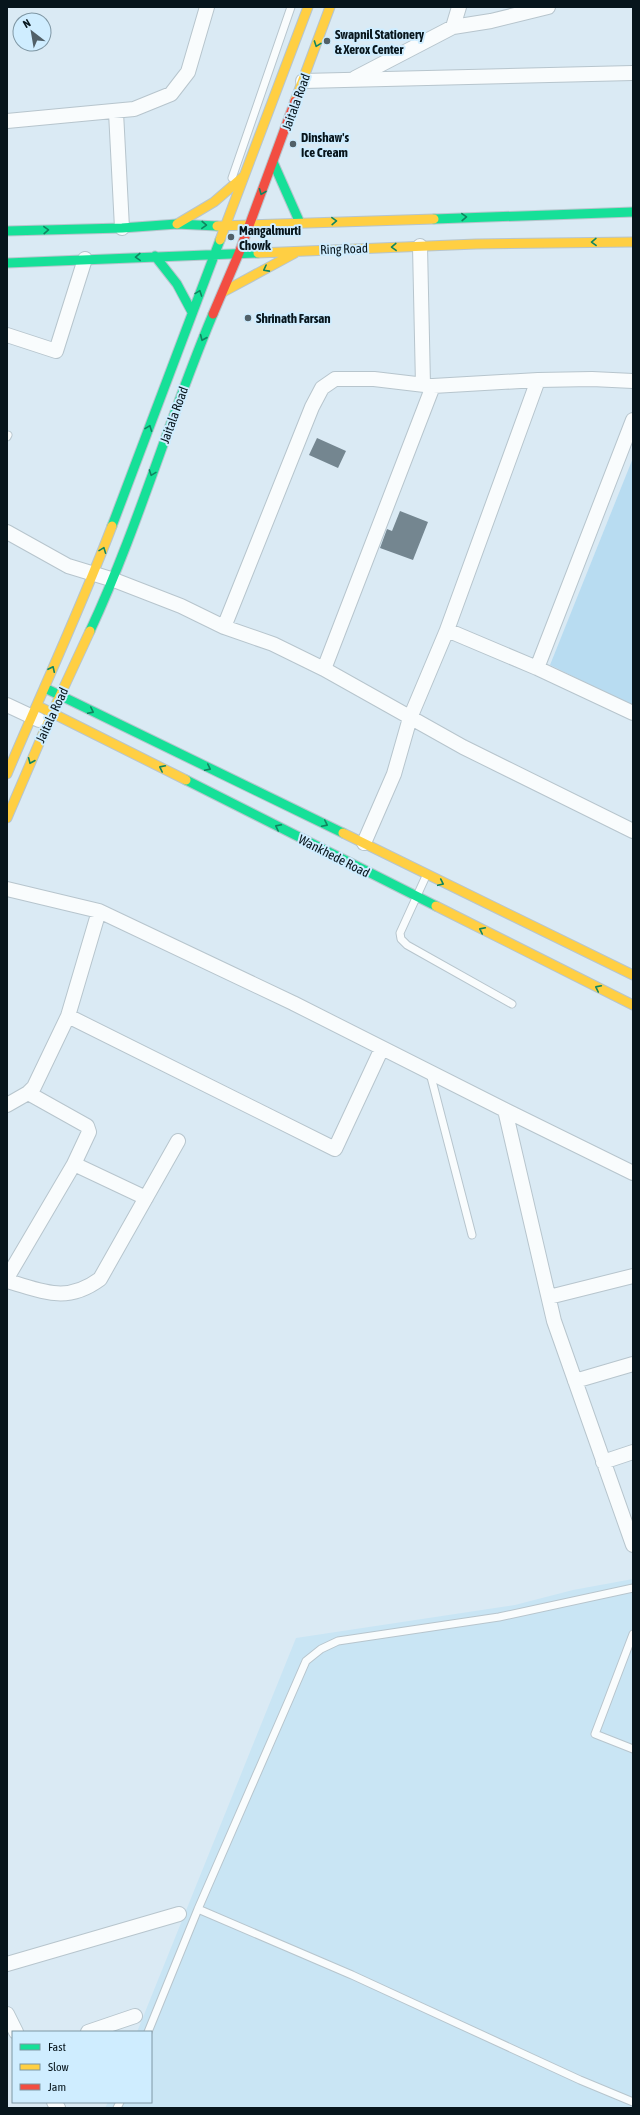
<svg xmlns="http://www.w3.org/2000/svg" width="640" height="2115" font-family="'Asap Condensed',sans-serif">
<style>
.built{fill:#c9e5f4}
.green{fill:#b8dcf1}
.building{fill:#748690}
.lines{fill:none;stroke-linecap:round;stroke-linejoin:round}
.lane-casing{stroke:#b7c5cd;stroke-width:9}
.street-casing{stroke:#b7c5cd;stroke-width:16}
.fast-casing{stroke:#b7c5cd;stroke-width:11}
.slow-casing{stroke:#b7c5cd;stroke-width:11}
.jam-casing{stroke:#b7c5cd;stroke-width:11}
.lane{stroke:#f9fcfd;stroke-width:7}
.street{stroke:#f9fcfd;stroke-width:14}
.fast{stroke:#16e098;stroke-width:9}
.slow{stroke:#ffcf43;stroke-width:9}
.jam{stroke:#f24e42;stroke-width:9}
.oneway{stroke:#0f8560}
.poi-dot{fill:#516068;stroke:#cfedff;stroke-width:1.5}
.labels{text-anchor:middle;dominant-baseline:central;stroke-width:4;stroke-linejoin:round;paint-order:stroke}
.poi-label{font-size:13px;font-weight:bold;fill:#07151c;stroke:#cfedff;text-anchor:start}
.street-label{font-size:13px;fill:#07151c;stroke:#cfedff}
</style>
<rect width="100%" height="100%" fill="#daeaf4"/>
<path class="built" d="M633 1579V2108H105L108 2102H151V2032H137L296 1638 515 1605 573 1590Z"/>
<path class="green" d="M633 458V706L550 665Z"/>
<path class="building" d="M317 438 346 451 338 468 309 455Z
M400 511 428 522 413 560 380 548 387 529 392 531Z"/>
<g class="lines">
<g class="lane-casing">
<path id="lane" d="M232 178 291 7
M7 437 8 435
M426 876 400 933 401 939 407 945 512 1004
M430 1073 472 1235
M633 1634 595 1734 633 1749
M198 1909 352 1975 580 2080 633 2102
M148 2032 198 1909 306 1661 321 1649 338 1641 499 1617 633 1588
M117 2108 120 2102"/>
</g>
<g class="street-casing">
<path id="street" d="M453 27 459 7
M355 78 453 27 491 21 548 7
M303 81 633 73
M116 112 122 228
M7 121 134 109 171 94 188 72 207 7
M420 246 423 385
M7 335 56 351 85 259
M538 380 447 630 537 668 633 713
M633 381 592 379 538 380 433 386 374 379H335L322 388 312 407 224 627 273 644 324 669 463 747 633 831
M7 532 68 566 114 580 181 606 224 627
M537 668 633 420
M324 669 433 386
M7 705 39 720
M364 843 394 774 410 718 447 630
M7 889 99 911 293 1003 505 1110
M99 911 68 1016 335 1149 382 1048
M28 1093 87 1126 89 1132 74 1164
M7 1105 28 1093 34 1087 68 1016
M633 1173 505 1110 554 1321 633 1545
M7 1278 74 1164 146 1198
M7 1281C43 1291 66 1304 100 1279L178 1141
M549 1297 633 1276
M575 1381 633 1364
M603 1462 633 1452
M7 1964 179 1914
M7 2014 16 2032
M88 2032 135 2016
M54 2102 58 2108"/>
</g>
<g class="fast-casing">
<path id="fast" d="M273 162 300 223
M434 219 633 212
M7 231 122 228 177 224 217 226
M155 256 177 284 192 312
M7 263 258 253
M112 526 220 240
M90 631C138 528 169 418 213 314
M49 690 343 833
M186 780 436 906"/>
</g>
<g class="slow-casing">
<path id="slow" d="M295 101 330 7
M177 224 214 202 244 176
M217 226 434 219
M220 240 308 7
M258 253 476 244 633 242
M223 292 295 253
M40 707 186 780
M7 774C42 691 80 610 112 526
M7 818 52 713 90 631
M343 833 633 975
M436 906 633 1005"/>
</g>
<g class="jam-casing">
<path id="jam" d="M213 314 239 253 295 101"/>
</g>
<use href="#lane" class="lane"/>
<use href="#street" class="street"/>
<use href="#fast" class="fast"/>
<use href="#slow" class="slow"/>
<use href="#jam" class="jam"/>
</g>
<defs><path id="oneway-chevron" d="M-2-3.5L2.5 0L-2 3.5" fill="none" stroke-width="1.6" stroke-linecap="round" stroke-linejoin="round"/></defs>
<g class="oneway">
<use href="#oneway-chevron" transform="translate(317 44) rotate(110)"/>
<use href="#oneway-chevron" transform="translate(262 192) rotate(112)"/>
<use href="#oneway-chevron" transform="translate(464 217) rotate(-2)"/>
<use href="#oneway-chevron" transform="translate(334 221) rotate(-2)"/>
<use href="#oneway-chevron" transform="translate(204 225) rotate(2)"/>
<use href="#oneway-chevron" transform="translate(46 230) rotate(-2)"/>
<use href="#oneway-chevron" transform="translate(594 242) rotate(179)"/>
<use href="#oneway-chevron" transform="translate(394 247) rotate(178)"/>
<use href="#oneway-chevron" transform="translate(138 257) rotate(178)"/>
<use href="#oneway-chevron" transform="translate(266 269) rotate(152)"/>
<use href="#oneway-chevron" transform="translate(199 293) rotate(-70)"/>
<use href="#oneway-chevron" transform="translate(203 338) rotate(113)"/>
<use href="#oneway-chevron" transform="translate(149 428) rotate(-69)"/>
<use href="#oneway-chevron" transform="translate(152 473) rotate(110)"/>
<use href="#oneway-chevron" transform="translate(103 550) rotate(-69)"/>
<use href="#oneway-chevron" transform="translate(52 669) rotate(-65)"/>
<use href="#oneway-chevron" transform="translate(91 711) rotate(26)"/>
<use href="#oneway-chevron" transform="translate(31 761) rotate(113)"/>
<use href="#oneway-chevron" transform="translate(162 768) rotate(-153)"/>
<use href="#oneway-chevron" transform="translate(208 768) rotate(26)"/>
<use href="#oneway-chevron" transform="translate(325 824) rotate(26)"/>
<use href="#oneway-chevron" transform="translate(278 827) rotate(-153)"/>
<use href="#oneway-chevron" transform="translate(441 883) rotate(25)"/>
<use href="#oneway-chevron" transform="translate(482 930) rotate(-154)"/>
<use href="#oneway-chevron" transform="translate(598 988) rotate(-154)"/>
</g>
<g class="poi-dot">
<circle cx="327" cy="41" r="4"/>
<circle cx="293" cy="144" r="4"/>
<circle cx="231" cy="237" r="4"/>
<circle cx="248" cy="318" r="4"/>
</g>
<g class="labels">
<g class="poi-label">
<text x="335" y="34">Swapnil Stationery<tspan x="335" dy="15">&amp; Xerox Center</tspan></text>
<text x="301" y="137">Dinshaw's<tspan x="301" dy="15">Ice Cream</tspan></text>
<text x="239" y="230">Mangalmurti<tspan x="239" dy="15">Chowk</tspan></text>
<text x="256" y="318">Shrinath Farsan</text>
</g>
<g class="street-label">
<text transform="translate(296 102) rotate(-70)">Jaitala Road</text>
<text transform="translate(344 249) rotate(-2)">Ring Road</text>
<text transform="translate(174 415) rotate(-70)">Jaitala Road</text>
<text transform="translate(52 715) rotate(-65)">Jaitala Road</text>
<text transform="translate(334 856) rotate(27)">Wankhede Road</text>
</g>
</g>
<rect width="640" height="2115" fill="none" stroke="#07151c" stroke-width="16"/>
<rect x="12" y="2031" width="140" height="72" fill="#cfedff" stroke="#7f97a4"/>
<rect x="20" y="2044" width="20" height="6" fill="#16e098" stroke="#7f97a4"/>
<text x="48" y="2051" font-size="12" fill="#07151c">Fast</text>
<rect x="20" y="2064" width="20" height="6" fill="#ffcf43" stroke="#7f97a4"/>
<text x="48" y="2071" font-size="12" fill="#07151c">Slow</text>
<rect x="20" y="2084" width="20" height="6" fill="#f24e42" stroke="#7f97a4"/>
<text x="48" y="2091" font-size="12" fill="#07151c">Jam</text>
<g transform="translate(32 32) rotate(329)"><circle r="19" fill="#cfedff" stroke="#7f97a4"/>
<path d="M0-3L7 15L0 10L-7 15Z" fill="#516068"/>
<text y="-6" font-size="11" font-weight="bold" text-anchor="middle" fill="#07151c">N</text>
</g>
</svg>
